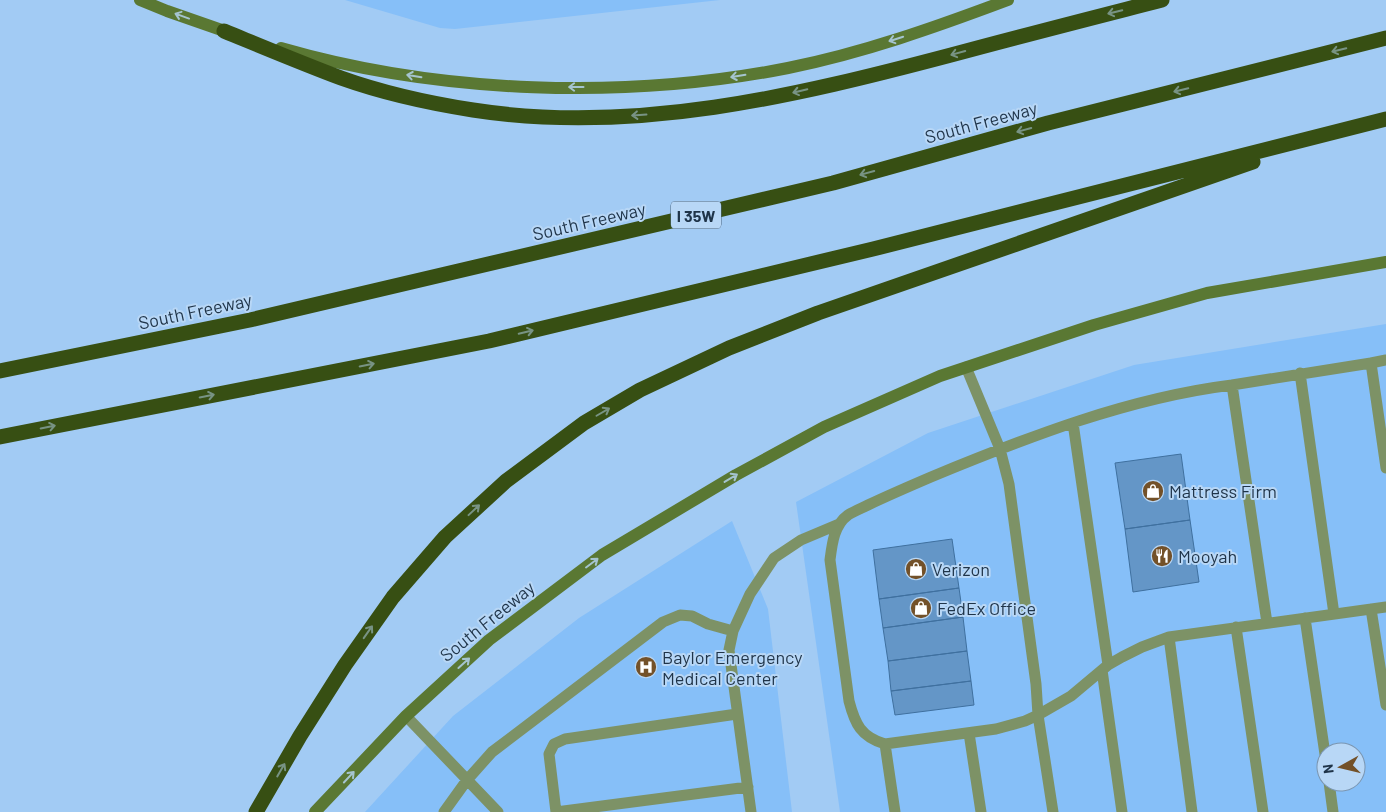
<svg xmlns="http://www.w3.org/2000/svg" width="1386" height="812" font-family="Barlow,sans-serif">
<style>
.built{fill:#86bff8;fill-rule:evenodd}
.building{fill:#6496c7;stroke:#3f709f}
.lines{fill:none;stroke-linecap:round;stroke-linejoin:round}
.lane{stroke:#7d9266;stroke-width:11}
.secondary{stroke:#5a7833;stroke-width:12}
.highway{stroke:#374f13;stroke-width:15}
.oneway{stroke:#789384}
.oneway2{stroke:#a5c4cf}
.labels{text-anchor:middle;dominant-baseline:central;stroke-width:4;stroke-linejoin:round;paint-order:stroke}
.shield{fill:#b8d7f6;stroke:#4d657d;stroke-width:1}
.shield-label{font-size:16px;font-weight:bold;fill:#1f3449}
.street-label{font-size:18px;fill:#1f3449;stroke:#b8d7f6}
.poi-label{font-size:18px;fill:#1f3449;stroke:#b8d7f6;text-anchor:start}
</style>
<rect width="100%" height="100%" fill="#a2cbf4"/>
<path class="built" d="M345 0H720L455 29 440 28Z
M1386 324V812H840L796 502 928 433 1134 365ZM1326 752H1356V782H1326Z
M732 521 768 609 792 812H365L453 716 579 618Z"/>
<path class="building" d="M1181 454 1190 520 1125 529 1115 463Z
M1190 520 1199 582 1133 592 1125 529Z
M952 539 959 588 879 599 873 550Z
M959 588 963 617 883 628 879 599Z
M963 617 967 651 888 661 883 628Z
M967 651 971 681 891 691 888 661Z
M971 681 974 705 895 715 891 691Z"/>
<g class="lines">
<path class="lane" d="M1386 360 1371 363 1386 468
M966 367 1000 449 1009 484 1036 684 1038 715 1053 812
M1300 373 1334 614
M1073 423 1108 665
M1371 609 1386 705
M1305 618 1326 761
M1267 623 1232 385 1371 363
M1236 627 1263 812
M1169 637 1192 812
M1102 670 1122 812
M737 714 565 739 554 744 549 754 556 812 748 787
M406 716 498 812
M969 733 981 812
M885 744 996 729 1025 721 1038 715 1071 696 1108 665 1122 657 1142 647 1169 637 1386 607
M1329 782 1333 812
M444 812 467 780 492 752 663 622 680 615 692 616 708 624 733 631
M751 812 729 650 733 631 750 594 774 558 801 540 839 524
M895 812 885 744C861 737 855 724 849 701L830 560C832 544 834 525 848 515 854 511 862 508 868 505 889 495 910 486 931 477 1028 437 1128 398 1232 385"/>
<path class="secondary" d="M140 0 167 11 233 34
M281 48C440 94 626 100 788 68 863 53 936 27 1008 0
M315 812 406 716 489 640 602 555 736 475 824 427 940 376 1094 325 1207 293 1386 262"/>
<path class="highway" d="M224 31C263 47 301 63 341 78 383 93 428 103 473 110 634 135 796 96 951 55 1021 36 1092 18 1162 0
M0 371 250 320 833 183 1048 123 1386 38
M0 437 489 341 873 249 1386 119
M256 812 300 736 345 665 393 597 445 537 506 481 584 423 640 390 729 348 818 313 1253 162"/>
</g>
<defs><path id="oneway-shaft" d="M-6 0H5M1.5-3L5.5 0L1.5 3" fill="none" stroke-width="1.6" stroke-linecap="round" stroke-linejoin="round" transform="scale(1.25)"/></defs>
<g class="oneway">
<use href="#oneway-shaft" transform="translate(1115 12) rotate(166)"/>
<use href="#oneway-shaft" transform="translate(1339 50) rotate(166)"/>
<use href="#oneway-shaft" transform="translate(958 53) rotate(165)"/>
<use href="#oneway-shaft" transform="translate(1181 90) rotate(166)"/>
<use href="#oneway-shaft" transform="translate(800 91) rotate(167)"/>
<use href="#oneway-shaft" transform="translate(639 115) rotate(176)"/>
<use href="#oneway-shaft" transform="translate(1024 130) rotate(165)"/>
<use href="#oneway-shaft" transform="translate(867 173) rotate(165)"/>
<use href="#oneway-shaft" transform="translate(526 332) rotate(-13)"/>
<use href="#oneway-shaft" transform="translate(367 365) rotate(-11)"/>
<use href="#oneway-shaft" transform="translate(207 396) rotate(-11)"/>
<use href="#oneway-shaft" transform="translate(603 412) rotate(-30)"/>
<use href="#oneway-shaft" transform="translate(48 427) rotate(-11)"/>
<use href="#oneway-shaft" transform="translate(474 510) rotate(-43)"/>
<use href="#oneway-shaft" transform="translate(368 632) rotate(-55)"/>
<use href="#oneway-shaft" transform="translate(281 770) rotate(-60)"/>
</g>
<g class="oneway2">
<use href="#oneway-shaft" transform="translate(182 16) rotate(-160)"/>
<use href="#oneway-shaft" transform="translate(896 39) rotate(162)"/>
<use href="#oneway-shaft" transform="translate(414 76) rotate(-171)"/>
<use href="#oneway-shaft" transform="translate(738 76) rotate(171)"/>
<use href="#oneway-shaft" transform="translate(576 87) rotate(-180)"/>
<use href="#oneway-shaft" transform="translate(731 478) rotate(-31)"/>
<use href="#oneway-shaft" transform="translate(592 563) rotate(-37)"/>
<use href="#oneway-shaft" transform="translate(464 663) rotate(-42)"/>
<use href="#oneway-shaft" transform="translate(349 777) rotate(-47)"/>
</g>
<defs>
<g id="shop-disc" transform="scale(1.125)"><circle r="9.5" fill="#735129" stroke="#b8d7f6"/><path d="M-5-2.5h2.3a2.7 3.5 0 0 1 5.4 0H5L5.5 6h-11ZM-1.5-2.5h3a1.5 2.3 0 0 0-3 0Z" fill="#fff"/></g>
<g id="restaurant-disc" transform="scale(1.125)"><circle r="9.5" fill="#735129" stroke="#b8d7f6"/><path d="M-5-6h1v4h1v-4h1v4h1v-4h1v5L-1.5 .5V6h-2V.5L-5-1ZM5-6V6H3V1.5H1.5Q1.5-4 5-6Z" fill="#fff"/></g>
<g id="hospital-disc" transform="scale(1.125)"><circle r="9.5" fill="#735129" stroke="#b8d7f6"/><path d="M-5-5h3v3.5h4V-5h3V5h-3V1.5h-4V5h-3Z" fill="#fff"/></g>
</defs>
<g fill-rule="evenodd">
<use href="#shop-disc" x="1153" y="491"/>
<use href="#restaurant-disc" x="1162" y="556"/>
<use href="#shop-disc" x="916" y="569"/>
<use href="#shop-disc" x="921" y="608"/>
<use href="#hospital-disc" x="646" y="667"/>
</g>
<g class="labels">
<rect class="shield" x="671" y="201.5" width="50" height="27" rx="4"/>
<g class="shield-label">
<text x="696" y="215">I 35W</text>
</g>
<g class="street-label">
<text transform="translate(981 122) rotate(-15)">South Freeway</text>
<text transform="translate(589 221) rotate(-13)">South Freeway</text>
<text transform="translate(195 311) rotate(-12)">South Freeway</text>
<text transform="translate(487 621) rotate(-39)">South Freeway</text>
</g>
<g class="poi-label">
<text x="1169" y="491">Mattress Firm</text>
<text x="1178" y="556">Mooyah</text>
<text x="932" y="569">Verizon</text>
<text x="937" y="608">FedEx Office</text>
<text x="662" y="657">Baylor Emergency<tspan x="662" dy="21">Medical Center</tspan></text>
</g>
</g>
<g transform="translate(1341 767) rotate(262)"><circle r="24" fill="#b8d7f6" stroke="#7b96b1"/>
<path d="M0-4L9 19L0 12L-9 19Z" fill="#735129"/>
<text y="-8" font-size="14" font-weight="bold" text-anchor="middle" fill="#1f3449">N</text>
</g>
</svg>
